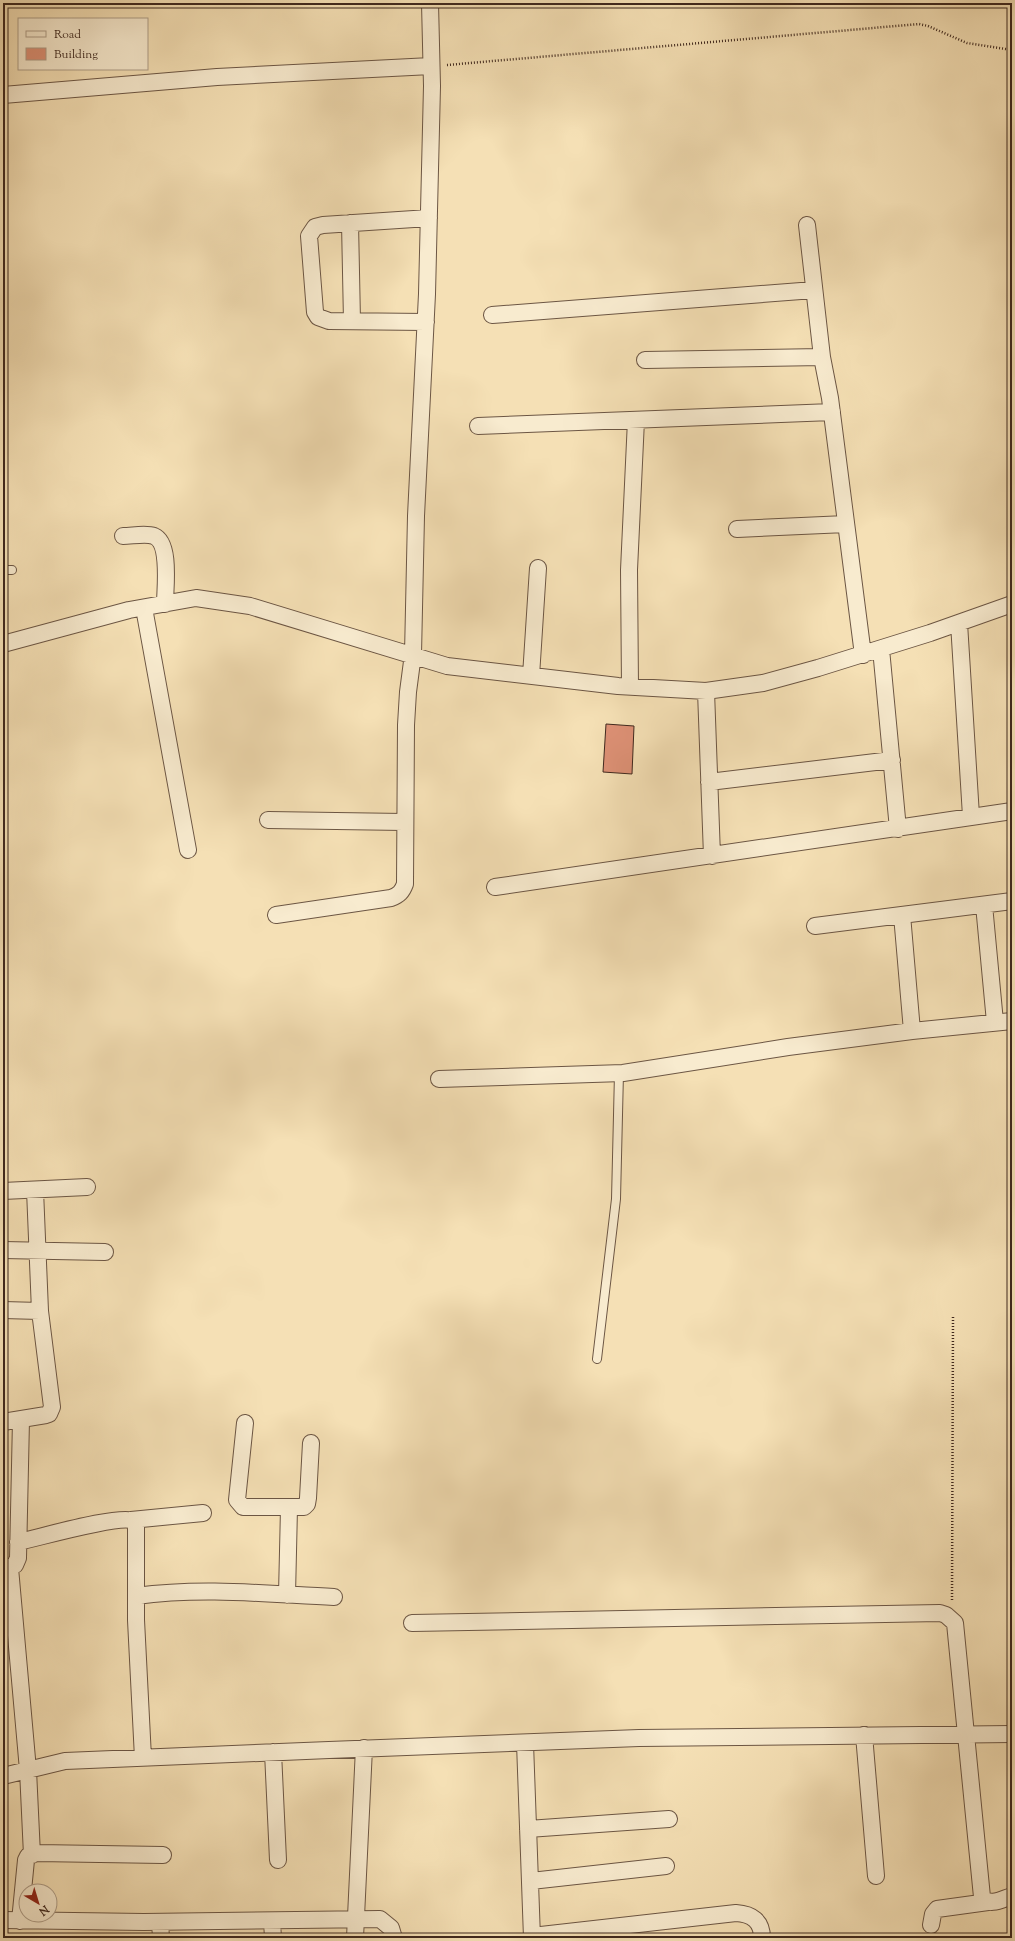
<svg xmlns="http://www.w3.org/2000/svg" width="1015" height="1941" font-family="'Sorts Mill Goudy',serif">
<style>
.building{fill:#de9176;stroke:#3f281e}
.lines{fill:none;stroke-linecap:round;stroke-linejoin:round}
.service-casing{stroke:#6c5644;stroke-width:10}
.minor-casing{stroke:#6c5644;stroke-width:18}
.path{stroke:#3f281e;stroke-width:2.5;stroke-dasharray:1 2;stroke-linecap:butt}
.service{stroke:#f8ebcf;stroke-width:8}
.minor{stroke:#f8ebcf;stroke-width:16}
</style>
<rect width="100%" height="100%" fill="#f5e0b5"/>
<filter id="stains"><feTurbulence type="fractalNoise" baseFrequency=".005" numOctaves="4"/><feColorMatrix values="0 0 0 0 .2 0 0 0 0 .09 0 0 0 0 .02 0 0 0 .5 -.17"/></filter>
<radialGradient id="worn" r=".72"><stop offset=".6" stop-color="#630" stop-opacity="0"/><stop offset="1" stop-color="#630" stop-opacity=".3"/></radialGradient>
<path class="building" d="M606 724 634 726 632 774 603 772Z"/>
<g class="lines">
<g class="service-casing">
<path id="service" d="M3 570H12
M597 1359 616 1199 619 1073"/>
</g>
<g class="minor-casing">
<path id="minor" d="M3 95 217 77 431 66
M350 223 352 321
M807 225 822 357 830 398 863 655
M492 315 814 290
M426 322 329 321 318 317 315 312 309 236 315 227 323 225 429 218
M645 360 822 357
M478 426 832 412
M737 529 846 524
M123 536C132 536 146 533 154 536 171 543 165 588 165 604
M144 608 188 850
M959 623 971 816
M3 644 129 610 196 598 250 606 447 666 618 686 706 691 763 683 818 668 930 633 1012 604
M881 649 898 829
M531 676 538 568
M630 687 629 570 636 420
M706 691 712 856
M709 782 892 760
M268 820 404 822
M495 887 1012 811
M984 905 995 1022
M276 915 391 898C399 895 402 892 405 884L406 725 408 692 413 654 416 516 427 294 432 86 430 3
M902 915 912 1031
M815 926 1012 901
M439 1079 623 1073 788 1047 912 1031 1012 1021
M3 1191 87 1187
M3 1250 105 1252
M3 1310 40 1311
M3 1422 46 1415 49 1414 52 1407 40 1311 35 1190
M245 1423 237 1500 243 1507H304L307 1504 308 1498 311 1443
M131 1520 203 1513
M18 1542C38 1538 120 1514 134 1521L136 1524V1620L143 1758
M10 1568 28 1770 32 1855
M3 1570 15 1565 18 1558 21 1420
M287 1595 289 1508
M136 1596C203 1587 267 1594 334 1597
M412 1623 940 1613 946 1615 955 1623 982 1897C990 1907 1002 1899 1012 1896
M864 1735 876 1876
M525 1743 532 1938
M273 1752 278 1860
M3 1776 65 1761 329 1750 639 1738 1012 1734
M528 1829 669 1819
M531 1881 666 1866
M3 1920 144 1922 380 1919 391 1928 394 1938
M20 1921 26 1860 28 1856 37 1853 163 1855
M272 1921 273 1938
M160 1922 161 1938
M931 1925 933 1914 937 1909 988 1902
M532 1936 736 1913C752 1914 762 1921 762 1938
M355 1938 364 1748"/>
</g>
<path class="path" d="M447 65 919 24 928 26 967 43 1012 50
M952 1600 953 1317"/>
<use href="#service" class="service"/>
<use href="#minor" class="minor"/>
</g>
<rect width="1015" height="1941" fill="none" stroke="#f5e0b5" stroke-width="16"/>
<rect x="4" y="4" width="1007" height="1933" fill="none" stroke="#3f281e" stroke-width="2"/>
<rect x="8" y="8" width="999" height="1925" fill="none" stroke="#3f281e"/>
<rect x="18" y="18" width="130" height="52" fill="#f8ebcf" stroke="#ae9d88"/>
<rect x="26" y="31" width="20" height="6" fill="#f8ebcf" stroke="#ae9d88"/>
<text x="54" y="38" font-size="12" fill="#3f281e">Road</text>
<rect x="26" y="48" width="20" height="12" fill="#de9176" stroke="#ae9d88"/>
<text x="54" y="58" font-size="12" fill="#3f281e">Building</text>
<g transform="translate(38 1903) rotate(142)"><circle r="19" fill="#f8ebcf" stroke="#ae9d88"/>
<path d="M0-3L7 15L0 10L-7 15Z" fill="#8f2418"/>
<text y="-6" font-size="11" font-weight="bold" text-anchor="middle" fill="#3f281e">N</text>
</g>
<rect width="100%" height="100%" filter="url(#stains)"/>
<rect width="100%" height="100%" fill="url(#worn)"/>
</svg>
